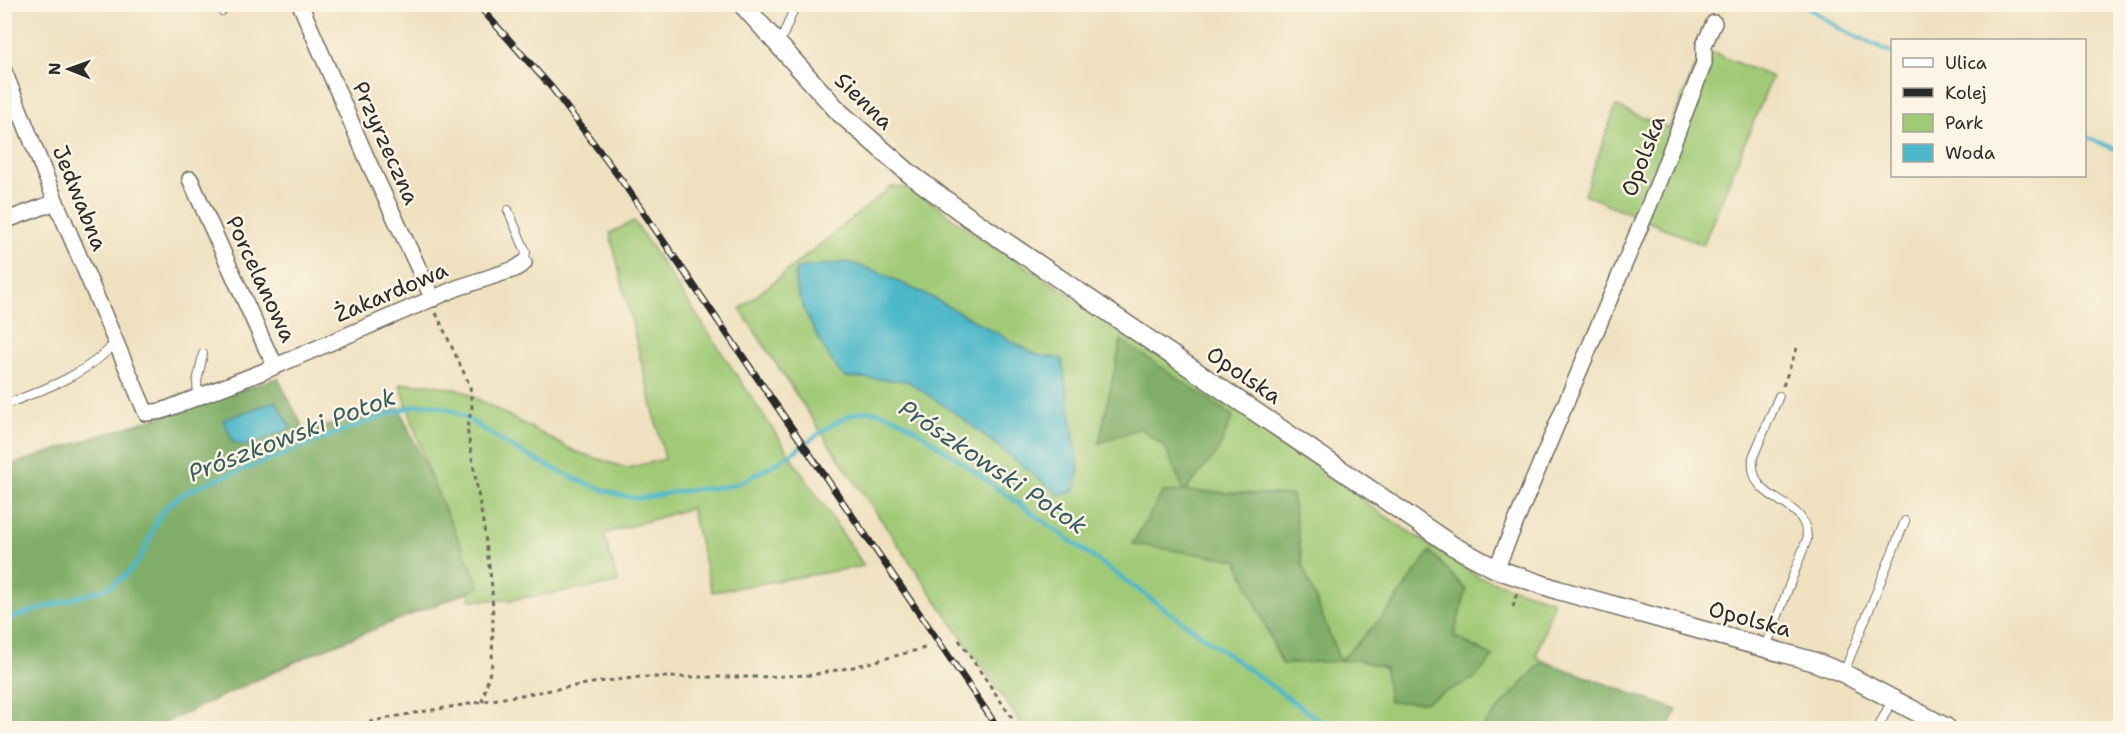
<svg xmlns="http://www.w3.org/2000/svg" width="2125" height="733" font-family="'Shantell Sans',sans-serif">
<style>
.green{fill:#a1ca77;stroke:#667a51;stroke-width:1.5}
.forest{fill:#80ae68;stroke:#566c4a;stroke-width:1.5}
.water{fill:#4db8c9;stroke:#3c727a;stroke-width:1.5}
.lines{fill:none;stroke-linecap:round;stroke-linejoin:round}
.stream{stroke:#4db8c9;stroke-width:4.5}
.service-casing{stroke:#706b5f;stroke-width:10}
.minor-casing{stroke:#706b5f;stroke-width:18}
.tertiary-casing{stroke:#706b5f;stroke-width:21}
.path{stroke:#706b5f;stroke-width:3;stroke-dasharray:4.5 4.5;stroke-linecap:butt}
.service{stroke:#fff;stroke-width:8}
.minor{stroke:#fff;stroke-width:15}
.tertiary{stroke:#fff;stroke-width:18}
.rail-casing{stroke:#2b2b2b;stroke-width:7}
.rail{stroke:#fcf5e5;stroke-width:4.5;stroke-dasharray:14;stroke-linecap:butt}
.labels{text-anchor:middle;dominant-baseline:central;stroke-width:5;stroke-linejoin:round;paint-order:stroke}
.street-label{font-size:22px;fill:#2b2b2b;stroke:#fcf5e5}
.water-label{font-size:24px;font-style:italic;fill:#375c62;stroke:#fcf5e5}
</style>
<rect width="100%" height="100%" fill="#fcf5e5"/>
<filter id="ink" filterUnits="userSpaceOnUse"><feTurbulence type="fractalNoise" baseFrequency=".0167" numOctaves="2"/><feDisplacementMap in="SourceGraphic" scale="12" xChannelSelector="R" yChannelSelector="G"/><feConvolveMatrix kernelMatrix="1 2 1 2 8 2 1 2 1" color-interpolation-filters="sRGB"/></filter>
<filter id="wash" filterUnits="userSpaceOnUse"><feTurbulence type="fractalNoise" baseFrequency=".008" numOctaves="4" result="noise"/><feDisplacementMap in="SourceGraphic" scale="24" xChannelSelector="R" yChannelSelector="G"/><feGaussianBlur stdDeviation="1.35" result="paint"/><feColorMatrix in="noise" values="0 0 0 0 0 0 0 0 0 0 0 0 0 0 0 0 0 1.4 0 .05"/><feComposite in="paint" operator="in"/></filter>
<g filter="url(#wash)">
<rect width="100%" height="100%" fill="#efe1c0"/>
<path class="green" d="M1703 49 1772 77 1703 245 1584 194 1616 106 1669 129Z
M891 187 913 188 962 225 1326 460 1371 507 1479 577 1554 601 1536 656 1543 661 1525 681 1503 728H1024L827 441 740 309Z
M634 221 864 566 712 592 691 508 604 534 618 583 510 600H471L400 384H428L461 390 574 451 627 468 665 459 610 233Z"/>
<path class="forest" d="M1121 340 1233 416 1218 451 1185 491 1292 495 1303 566 1340 661 1389 610 1430 551 1466 590 1454 636 1493 657 1475 678 1425 702H1389L1385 668 1358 660 1282 664 1237 560 1132 544 1163 492 1184 491 1165 447 1140 428 1099 443Z
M278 378 305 431 399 408 480 587 312 654 154 728H5L4 467Z
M1543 661 1677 710 1669 728H1481Z"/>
<path class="water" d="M848 262 876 271 933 298 1037 355 1062 359 1079 469 1075 491 1059 495 962 418 907 381 844 377C828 360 799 305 795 282 795 277 795 272 796 268Z
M276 401 291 428 248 446 234 443 223 420Z"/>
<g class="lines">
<path class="stream" d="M1803 4 1842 30 1892 53
M2084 136 2120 151
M4 620 104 589C123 581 138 565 146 546 154 530 158 512 173 501 194 485 235 473 261 463 311 444 362 421 414 406 446 397 479 428 505 443 533 459 611 500 642 498 653 497 664 493 675 492 692 489 721 489 736 484 751 478 782 460 795 451 814 438 847 410 870 411 898 413 920 433 942 448L1330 728"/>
</g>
</g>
<g filter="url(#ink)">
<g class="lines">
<g class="service-casing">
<path id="service" d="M219 4 222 11
M779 45 796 4
M508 210 526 252 524 263
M198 397 197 382 203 354
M4 405C43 390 88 374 116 342
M1766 647 1807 539C1807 494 1748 507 1753 457L1779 396
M1844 672 1905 521
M1878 728 1892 700"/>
</g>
<g class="minor-casing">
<path id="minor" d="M300 4 368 161 433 299
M4 71 56 202 146 413 162 411 262 372 457 288 515 269 524 263
M190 179 267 350 276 365
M4 221 56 202
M1496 569 1653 196 1704 63V45L1714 23"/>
</g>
<g class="tertiary-casing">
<path id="tertiary" d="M742 4 840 113 910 174 967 216 1453 546 1496 569 1558 590 1812 661 1843 673 1947 728"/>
</g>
<path class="path" d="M436 313 470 386 472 407 467 428 484 528 492 587 493 624 492 664 482 702
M1783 386 1797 348
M1513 607 1517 592
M959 640 1019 728
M343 728 392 717 598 682 641 677H758L811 675 853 667 925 648"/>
<use href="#service" class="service"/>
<use href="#minor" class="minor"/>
<use href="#tertiary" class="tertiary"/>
<g class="rail-casing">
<path id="rail" d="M477 4 552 88 622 181 998 728"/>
</g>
<use href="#rail" class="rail"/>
</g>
</g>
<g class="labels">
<g class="street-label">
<text transform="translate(864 101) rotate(44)">Sienna</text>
<text transform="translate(386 143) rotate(66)">Przyrzeczna</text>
<text transform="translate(1643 156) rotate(-69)">Opolska</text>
<text transform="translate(80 198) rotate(68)">Jedwabna</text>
<text transform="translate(261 279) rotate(65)">Porcelanowa</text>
<text transform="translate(391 292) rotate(-23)">Żakardowa</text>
<text transform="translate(1244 375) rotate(34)">Opolska</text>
<text transform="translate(1750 619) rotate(15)">Opolska</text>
</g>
<g class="water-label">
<text transform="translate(292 435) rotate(-21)">Prószkowski Potok</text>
<text transform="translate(993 467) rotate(34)">Prószkowski Potok</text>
</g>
</g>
<rect width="2125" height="733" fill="none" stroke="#fcf5e5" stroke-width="24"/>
<rect x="1891" y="39" width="195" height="138" fill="#fcf5e5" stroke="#a8a49b" stroke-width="1.5"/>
<rect x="1903" y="58" width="30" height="9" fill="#ffffff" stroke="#a8a49b" stroke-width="1.5"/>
<text x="1945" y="69" font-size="18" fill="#2b2b2b">Ulica</text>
<rect x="1903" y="88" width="30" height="9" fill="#2b2b2b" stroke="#a8a49b" stroke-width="1.5"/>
<text x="1945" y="99" font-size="18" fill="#2b2b2b">Kolej</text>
<rect x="1903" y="114" width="30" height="18" fill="#a1ca77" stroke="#a8a49b" stroke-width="1.5"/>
<text x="1945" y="129" font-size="18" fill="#2b2b2b">Park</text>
<rect x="1903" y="144" width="30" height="18" fill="#4db8c9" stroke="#a8a49b" stroke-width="1.5"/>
<text x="1945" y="159" font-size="18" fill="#2b2b2b">Woda</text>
<g transform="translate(69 69) rotate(271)" stroke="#fcf5e5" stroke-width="4.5" paint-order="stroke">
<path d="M0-4.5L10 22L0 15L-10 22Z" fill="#2b2b2b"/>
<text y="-9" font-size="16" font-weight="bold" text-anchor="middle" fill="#2b2b2b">N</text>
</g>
</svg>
